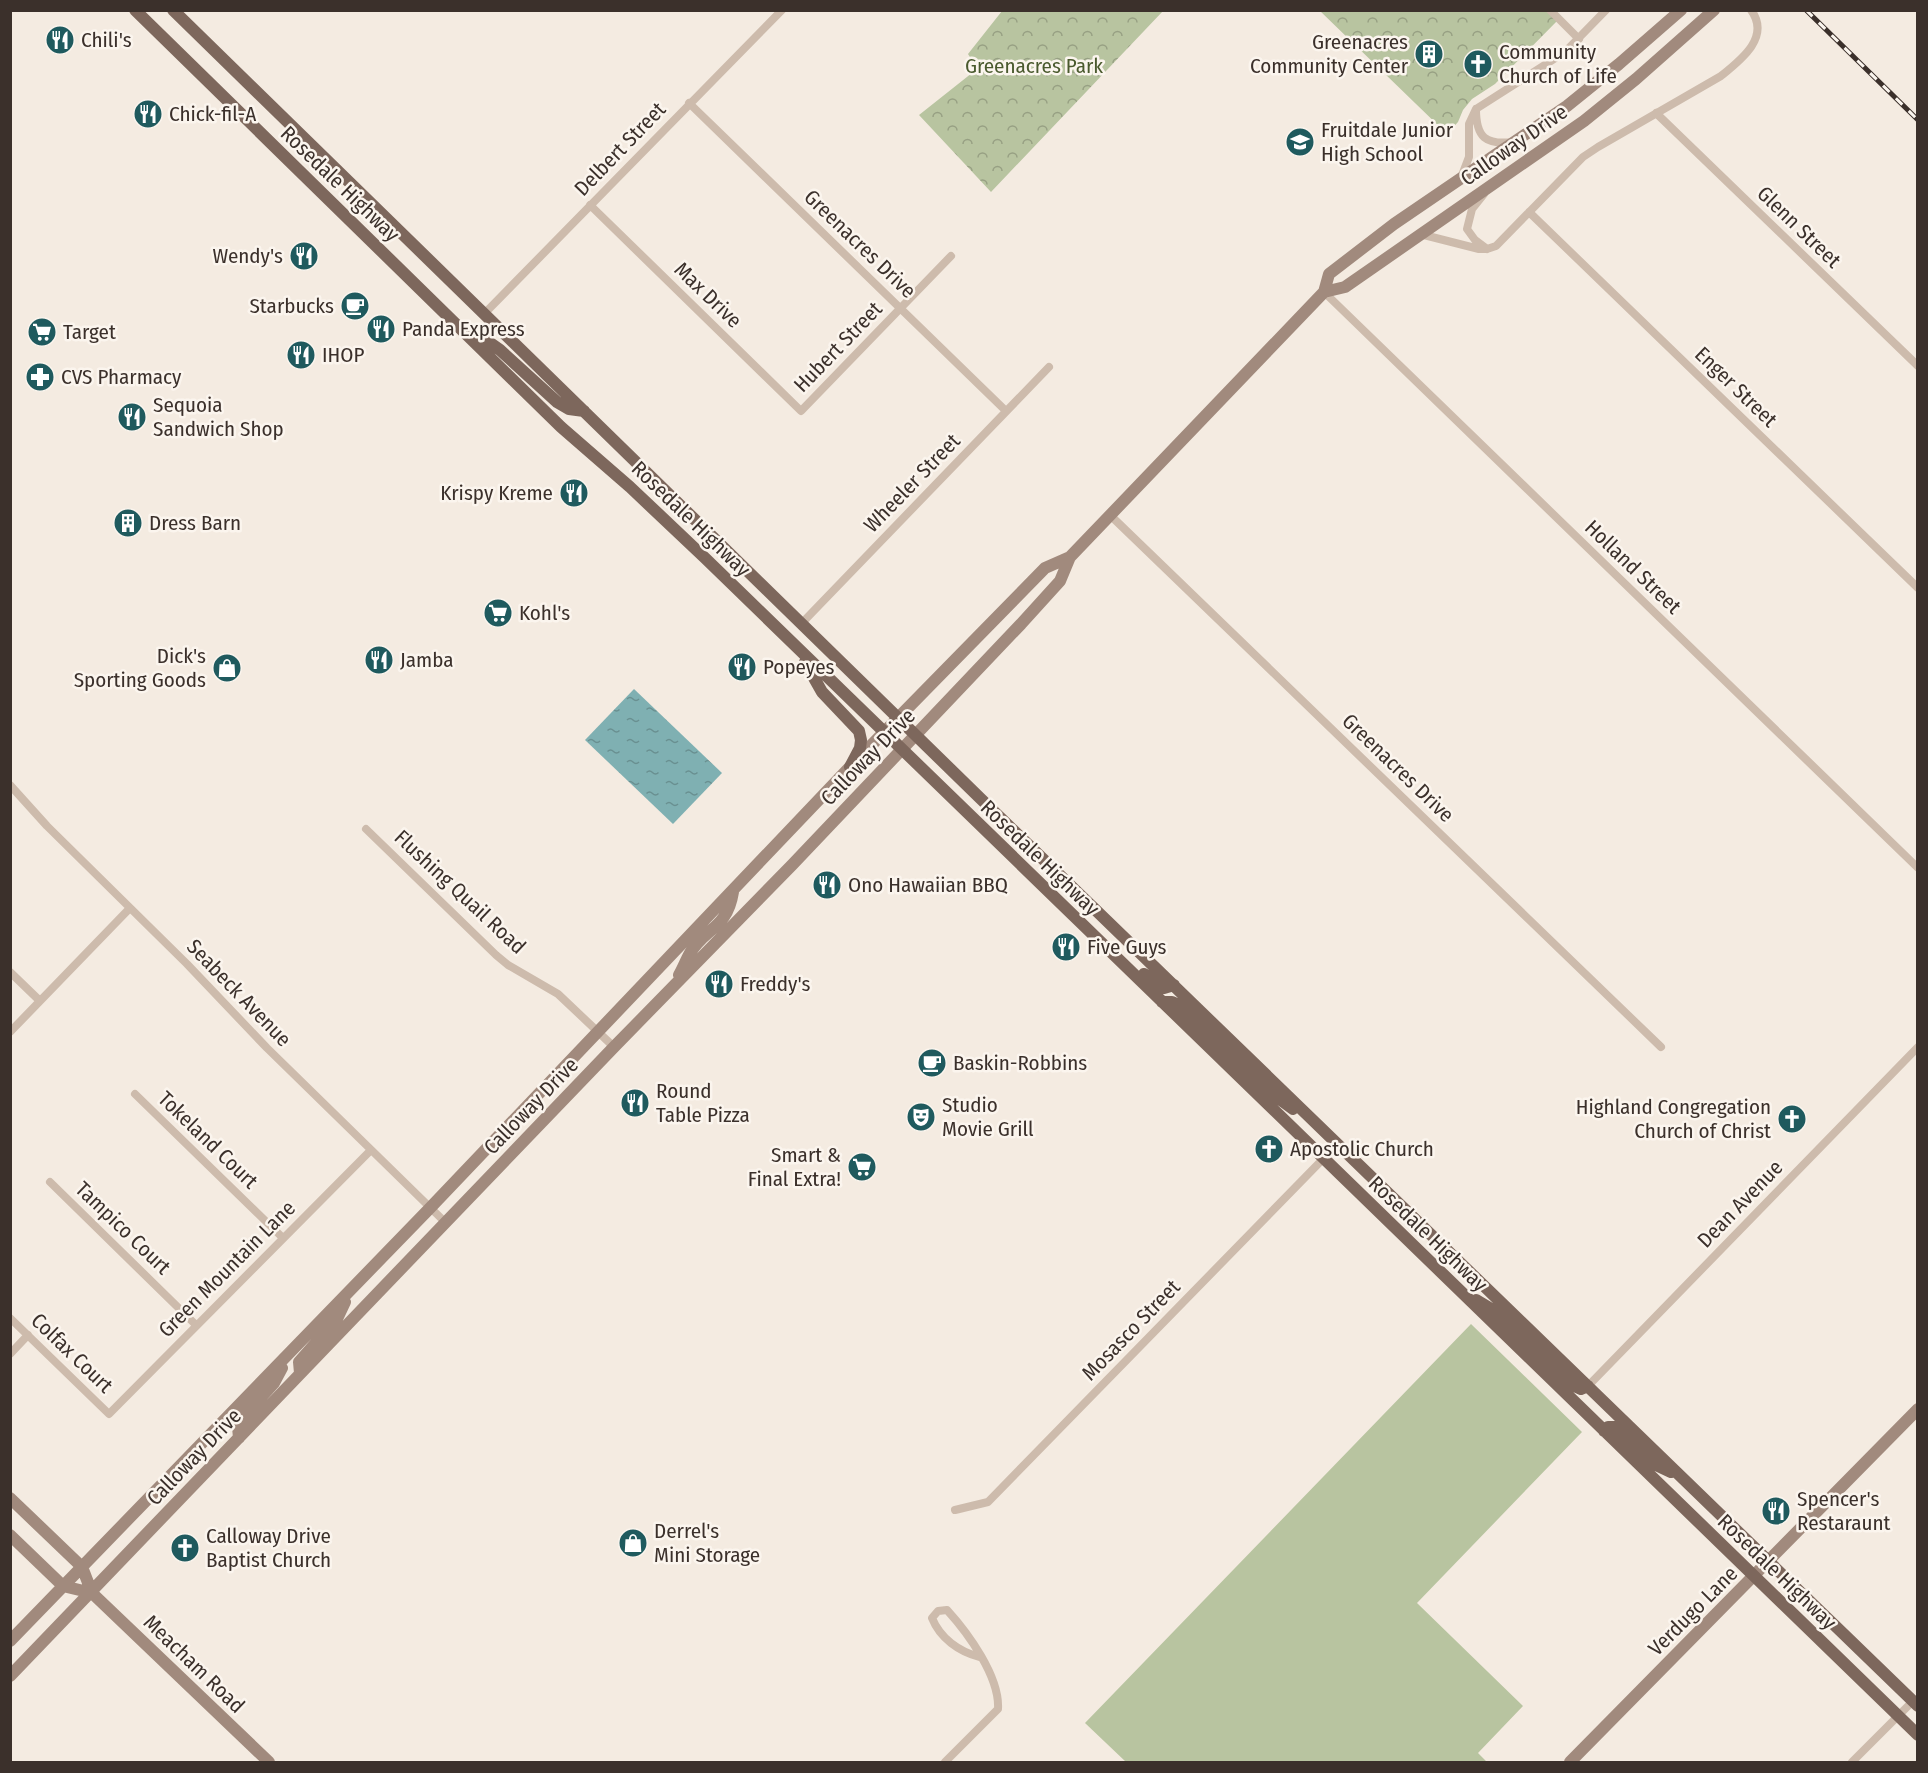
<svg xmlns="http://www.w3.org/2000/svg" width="1928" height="1773" font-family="'Fira Sans Condensed',sans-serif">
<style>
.grass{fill:#b8c4a0}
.park{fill:url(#park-crowns)}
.water{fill:url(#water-ripples)}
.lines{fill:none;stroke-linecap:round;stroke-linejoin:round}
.street{stroke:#cdbbac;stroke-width:8}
.secondary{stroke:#a18a7d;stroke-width:12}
.primary{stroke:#7d675c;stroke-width:12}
.rail-casing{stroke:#3b302b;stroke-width:5}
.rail{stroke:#fbf5ee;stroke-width:3;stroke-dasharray:9;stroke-linecap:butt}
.labels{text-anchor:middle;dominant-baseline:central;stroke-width:5;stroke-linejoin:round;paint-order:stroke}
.poi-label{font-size:21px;fill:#3b302b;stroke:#fbf5ee;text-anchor:start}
.park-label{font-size:21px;fill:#4a5a2e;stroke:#fbf5ee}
.street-label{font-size:21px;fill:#3b302b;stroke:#fbf5ee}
</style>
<defs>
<pattern id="park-crowns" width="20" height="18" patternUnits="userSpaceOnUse" patternTransform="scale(1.5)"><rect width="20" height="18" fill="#b8c4a0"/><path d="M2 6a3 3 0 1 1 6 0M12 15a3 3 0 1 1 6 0" fill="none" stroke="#97a083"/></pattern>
<pattern id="water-ripples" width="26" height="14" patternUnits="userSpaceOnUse" patternTransform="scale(1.5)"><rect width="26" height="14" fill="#7fb0b2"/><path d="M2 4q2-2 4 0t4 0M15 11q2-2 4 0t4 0" fill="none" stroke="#699091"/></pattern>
</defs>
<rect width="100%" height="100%" fill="#f4ebe1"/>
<path class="grass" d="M1471 1324 1582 1432 1417 1603 1523 1706 1478 1753 1487 1762H1126L1085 1723Z"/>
<path class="park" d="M1550 10 1559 19 1495 84 1472 99 1463 110 1458 122 1447 134 1320 11Z
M1002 11H1163L991 192 919 115 977 69 968 54Z"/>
<path class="water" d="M634 689 722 773 673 824 585 740Z"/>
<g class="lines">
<path class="street" d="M1550 10 1579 39
M689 103 1006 411
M1476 109 1565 52 1606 10
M1656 113 1918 366
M1461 178 1469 157V124L1476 109C1476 138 1486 145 1513 142
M1484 194 1472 209 1467 229 1475 240 1487 249
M590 205 801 411 951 256
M1529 212 1918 588
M1420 234 1479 249H1487L1496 246 1583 157 1598 147 1721 76C1741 60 1771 37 1751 10
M1324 292 1918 868
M484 314 782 10
M1110 515 1661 1047
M801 624 1049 367
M10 785 47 826 187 964 267 1048 446 1223
M366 829 496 955 508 965 558 994 614 1047
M10 972 40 1001
M10 1032 130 908
M135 1094 283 1238
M50 1182 196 1325
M10 1318 109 1414 371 1150
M10 1354 28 1335
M1588 1386 1918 1047
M955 1510 988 1502 1323 1159
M945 1762 998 1709C1000 1677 968 1633 947 1610L938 1611 932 1618C940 1638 959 1652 980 1657
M1852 1762 1913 1701"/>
<path class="secondary" d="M1324 292 1345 287 1584 121 1636 79 1714 10
M679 975C683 968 686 960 690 953 706 927 727 929 733 892
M300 1373 299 1362 337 1319 345 1302
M239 1438 238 1427 244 1416 274 1383 282 1368
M10 1498 82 1567 92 1593 269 1762
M10 1535 63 1586 92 1593
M10 1641 430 1208 850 767 1045 568 1070 557
M10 1676 614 1047 792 865 1021 624 1060 581 1070 557 1324 292 1329 274 1394 224 1567 106 1619 64 1681 10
M1570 1762 1918 1409"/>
<path class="primary" d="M135 10 561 427 630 487 705 558 1918 1735
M173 10 982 800 1918 1706
M466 330 483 338 500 350 557 402 569 409 584 411
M805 662 822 692 859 731 861 740 860 748 850 767
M1144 974 1164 988 1174 985
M1162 1002H1172L1181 1006 1270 1092 1293 1109
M1476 1300 1491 1309 1568 1383 1581 1389 1588 1386
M1604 1431 1608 1427H1615L1654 1464 1671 1472"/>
<g class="rail-casing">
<path id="rail" d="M1806 10 1918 120"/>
</g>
<use href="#rail" class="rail"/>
</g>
<defs>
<g id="restaurant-disc" transform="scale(1.5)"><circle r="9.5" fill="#1f5a5e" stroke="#fbf5ee"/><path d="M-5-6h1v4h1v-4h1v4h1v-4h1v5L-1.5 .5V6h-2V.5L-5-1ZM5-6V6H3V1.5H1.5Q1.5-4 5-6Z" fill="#fff"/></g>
<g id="building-disc" transform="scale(1.5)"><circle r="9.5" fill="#1f5a5e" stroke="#fbf5ee"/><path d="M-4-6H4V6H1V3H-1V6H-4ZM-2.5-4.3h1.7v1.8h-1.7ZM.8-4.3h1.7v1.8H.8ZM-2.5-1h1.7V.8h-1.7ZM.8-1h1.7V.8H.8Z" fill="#fff"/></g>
<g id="church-disc" transform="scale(1.5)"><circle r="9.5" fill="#1f5a5e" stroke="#fbf5ee"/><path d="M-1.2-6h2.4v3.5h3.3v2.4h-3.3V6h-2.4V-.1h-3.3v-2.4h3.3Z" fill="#fff"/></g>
<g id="school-disc" transform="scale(1.5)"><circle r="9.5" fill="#1f5a5e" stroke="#fbf5ee"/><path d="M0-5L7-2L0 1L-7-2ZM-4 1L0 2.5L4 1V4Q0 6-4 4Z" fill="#fff"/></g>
<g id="cafe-disc" transform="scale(1.5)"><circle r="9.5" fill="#1f5a5e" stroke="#fbf5ee"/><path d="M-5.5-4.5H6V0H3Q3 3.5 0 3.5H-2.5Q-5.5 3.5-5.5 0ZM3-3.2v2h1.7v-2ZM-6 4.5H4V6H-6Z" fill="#fff"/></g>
<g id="supermarket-disc" transform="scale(1.5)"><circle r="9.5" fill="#1f5a5e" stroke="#fbf5ee"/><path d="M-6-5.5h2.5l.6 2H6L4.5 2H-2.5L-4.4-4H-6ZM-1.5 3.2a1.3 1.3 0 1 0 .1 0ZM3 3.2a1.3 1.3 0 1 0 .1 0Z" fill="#fff"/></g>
<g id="pharmacy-disc" transform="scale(1.5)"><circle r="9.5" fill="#1f5a5e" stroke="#fbf5ee"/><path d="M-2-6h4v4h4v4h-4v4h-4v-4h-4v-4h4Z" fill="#fff"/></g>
<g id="shop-disc" transform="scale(1.5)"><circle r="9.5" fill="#1f5a5e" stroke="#fbf5ee"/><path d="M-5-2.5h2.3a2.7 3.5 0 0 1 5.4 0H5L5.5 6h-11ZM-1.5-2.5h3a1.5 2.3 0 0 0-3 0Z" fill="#fff"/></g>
<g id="theatre-disc" transform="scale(1.5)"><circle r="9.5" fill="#1f5a5e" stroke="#fbf5ee"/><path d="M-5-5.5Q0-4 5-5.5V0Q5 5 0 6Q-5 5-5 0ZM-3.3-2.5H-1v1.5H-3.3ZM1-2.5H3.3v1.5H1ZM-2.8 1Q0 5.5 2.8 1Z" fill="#fff"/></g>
</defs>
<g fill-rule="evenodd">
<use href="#restaurant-disc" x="60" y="40"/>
<use href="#building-disc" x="1429" y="54"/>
<use href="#church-disc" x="1478" y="64"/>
<use href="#restaurant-disc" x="148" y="114"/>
<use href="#school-disc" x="1300" y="142"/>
<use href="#restaurant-disc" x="304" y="256"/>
<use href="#cafe-disc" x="355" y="306"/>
<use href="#restaurant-disc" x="381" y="329"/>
<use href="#supermarket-disc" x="42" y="332"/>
<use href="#restaurant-disc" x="301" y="355"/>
<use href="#pharmacy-disc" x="40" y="377"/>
<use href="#restaurant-disc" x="132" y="417"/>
<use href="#restaurant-disc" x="574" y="493"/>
<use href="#building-disc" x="128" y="523"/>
<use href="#supermarket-disc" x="498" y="613"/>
<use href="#restaurant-disc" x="379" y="660"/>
<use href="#restaurant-disc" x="742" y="667"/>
<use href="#shop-disc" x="227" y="668"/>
<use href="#restaurant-disc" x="827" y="885"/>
<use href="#restaurant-disc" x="1066" y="947"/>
<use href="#restaurant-disc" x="719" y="984"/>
<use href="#cafe-disc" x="932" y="1063"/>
<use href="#restaurant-disc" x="635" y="1103"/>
<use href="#theatre-disc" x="921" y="1117"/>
<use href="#church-disc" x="1792" y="1119"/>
<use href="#church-disc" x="1269" y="1149"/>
<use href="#supermarket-disc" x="862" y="1167"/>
<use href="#restaurant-disc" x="1776" y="1511"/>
<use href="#shop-disc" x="633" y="1543"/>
<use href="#church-disc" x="185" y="1548"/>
</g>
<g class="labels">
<g class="poi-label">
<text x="81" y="40">Chili's</text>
<text x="1408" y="42" text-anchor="end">Greenacres<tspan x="1408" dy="24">Community Center</tspan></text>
<text x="1499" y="52">Community<tspan x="1499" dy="24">Church of Life</tspan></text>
<text x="169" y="114">Chick-fil-A</text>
<text x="1321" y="130">Fruitdale Junior<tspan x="1321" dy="24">High School</tspan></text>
<text x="283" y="256" text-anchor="end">Wendy's</text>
<text x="334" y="306" text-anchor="end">Starbucks</text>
<text x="402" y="329">Panda Express</text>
<text x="63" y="332">Target</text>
<text x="322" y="355">IHOP</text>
<text x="61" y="377">CVS Pharmacy</text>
<text x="153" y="405">Sequoia<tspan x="153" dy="24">Sandwich Shop</tspan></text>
<text x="553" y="493" text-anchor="end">Krispy Kreme</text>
<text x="149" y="523">Dress Barn</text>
<text x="519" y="613">Kohl's</text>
<text x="206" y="656" text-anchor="end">Dick's<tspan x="206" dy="24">Sporting Goods</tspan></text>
<text x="400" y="660">Jamba</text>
<text x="763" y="667">Popeyes</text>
<text x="848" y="885">Ono Hawaiian BBQ</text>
<text x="1087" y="947">Five Guys</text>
<text x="740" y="984">Freddy's</text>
<text x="953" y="1063">Baskin-Robbins</text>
<text x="656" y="1091">Round<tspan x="656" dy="24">Table Pizza</tspan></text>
<text x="942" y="1105">Studio<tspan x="942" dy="24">Movie Grill</tspan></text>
<text x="1771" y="1107" text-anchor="end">Highland Congregation<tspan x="1771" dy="24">Church of Christ</tspan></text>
<text x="1290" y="1149">Apostolic Church</text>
<text x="841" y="1155" text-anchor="end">Smart &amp;<tspan x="841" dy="24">Final Extra!</tspan></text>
<text x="1797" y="1499">Spencer's<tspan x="1797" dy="24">Restaraunt</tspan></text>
<text x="654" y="1531">Derrel's<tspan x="654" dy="24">Mini Storage</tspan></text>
<text x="206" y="1536">Calloway Drive<tspan x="206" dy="24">Baptist Church</tspan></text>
</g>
<g class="park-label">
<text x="1034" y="66">Greenacres Park</text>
</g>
<g class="street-label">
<text transform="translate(1514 145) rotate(-35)">Calloway Drive</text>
<text transform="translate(620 149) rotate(-46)">Delbert Street</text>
<text transform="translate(340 184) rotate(44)">Rosedale Highway</text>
<text transform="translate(1799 227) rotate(44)">Glenn Street</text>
<text transform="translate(860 244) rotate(44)">Greenacres Drive</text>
<text transform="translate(708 295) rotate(44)">Max Drive</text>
<text transform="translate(838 347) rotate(-46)">Hubert Street</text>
<text transform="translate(1736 387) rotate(44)">Enger Street</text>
<text transform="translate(912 483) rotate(-46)">Wheeler Street</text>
<text transform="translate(691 519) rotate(44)">Rosedale Highway</text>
<text transform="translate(1633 567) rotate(44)">Holland Street</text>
<text transform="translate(868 757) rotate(-46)">Calloway Drive</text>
<text transform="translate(1398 768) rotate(44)">Greenacres Drive</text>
<text transform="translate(1040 858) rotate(44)">Rosedale Highway</text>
<text transform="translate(460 892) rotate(43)">Flushing Quail Road</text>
<text transform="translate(239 993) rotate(46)">Seabeck Avenue</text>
<text transform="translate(531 1106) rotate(-46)">Calloway Drive</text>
<text transform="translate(208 1140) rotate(44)">Tokeland Court</text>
<text transform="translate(1740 1204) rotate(-46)">Dean Avenue</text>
<text transform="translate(123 1228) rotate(44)">Tampico Court</text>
<text transform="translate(1428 1234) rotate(44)">Rosedale Highway</text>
<text transform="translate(227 1269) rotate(-45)">Green Mountain Lane</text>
<text transform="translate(1131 1330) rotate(-46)">Mosasco Street</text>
<text transform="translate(72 1353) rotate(44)">Colfax Court</text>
<text transform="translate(194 1457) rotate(-46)">Calloway Drive</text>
<text transform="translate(1777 1572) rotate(44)">Rosedale Highway</text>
<text transform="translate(1693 1611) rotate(-45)">Verdugo Lane</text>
<text transform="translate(194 1664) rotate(44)">Meacham Road</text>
</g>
</g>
<rect width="1928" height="1773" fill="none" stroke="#3b302b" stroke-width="24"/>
</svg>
